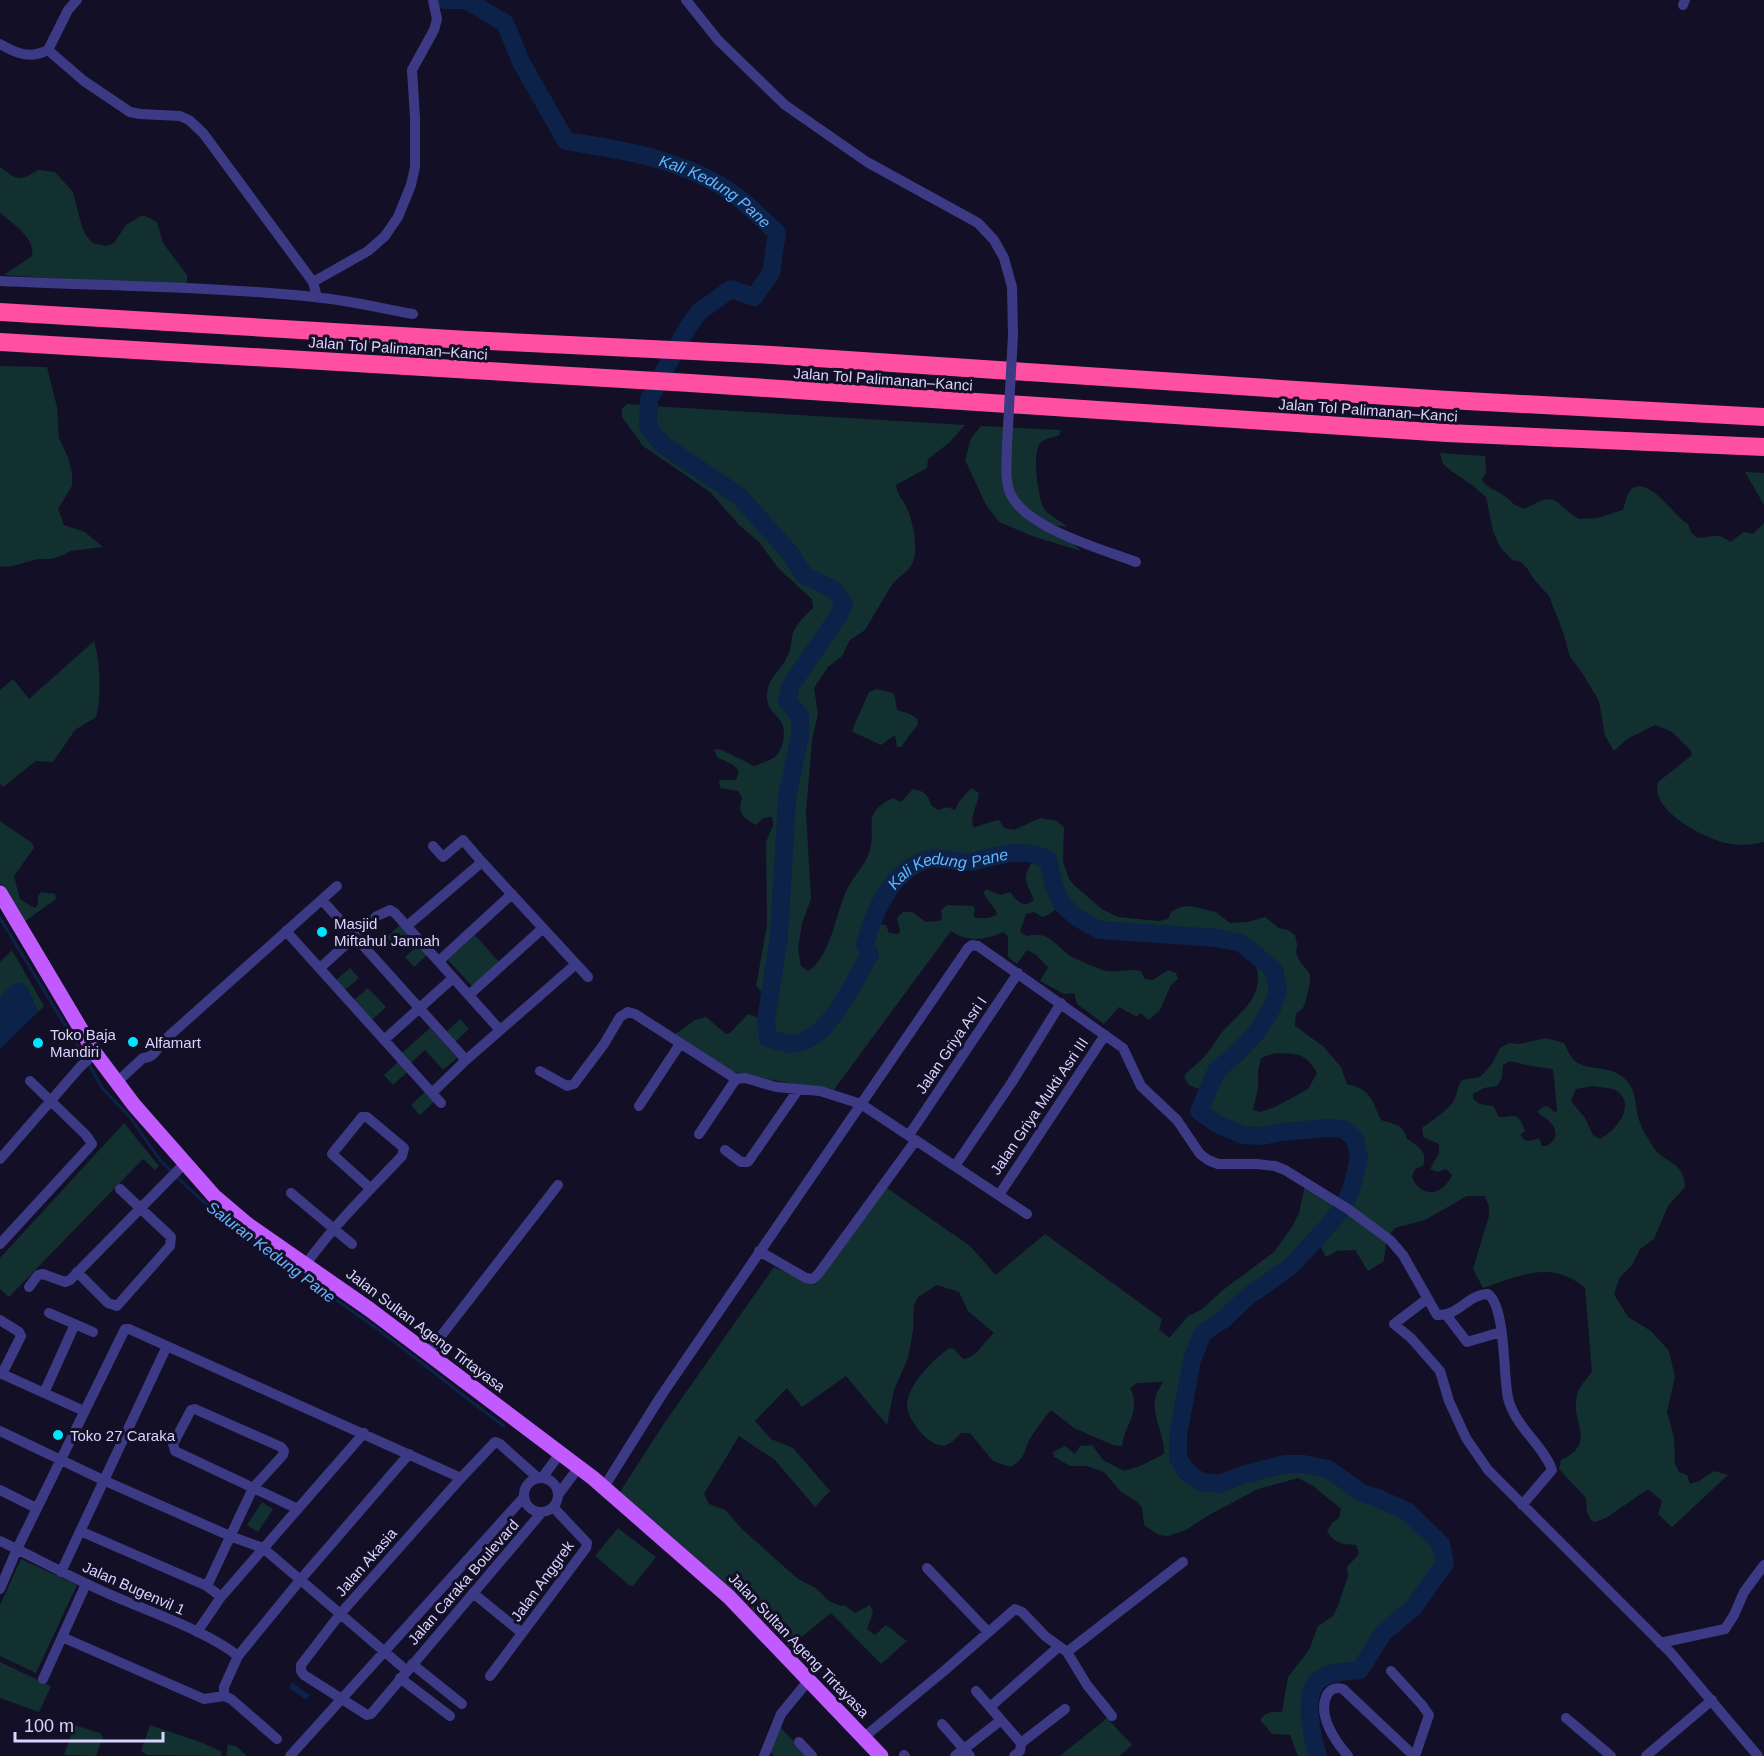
<svg xmlns="http://www.w3.org/2000/svg" width="1764" height="1756" font-family="Arial,sans-serif">
<style>
.green{fill:#12302f;fill-rule:evenodd}
.water{fill:#0c2248}
.lines{fill:none;stroke-linecap:round;stroke-linejoin:round}
.stream{stroke:#0c2248;stroke-width:3}
.river{stroke:#0c2248;stroke-width:18}
.street{stroke:#3d3a85;stroke-width:10}
.primary{stroke:#c25bff;stroke-width:15}
.highway{stroke:#ff4fa3;stroke-width:18}
.street-bridge{stroke:#3d3a85;stroke-width:10}
.poi-dot{fill:#00e5ff;stroke:#130f26;stroke-width:2}
.labels{text-anchor:middle;dominant-baseline:central;stroke-width:6;stroke-linejoin:round;paint-order:stroke}
.street-label{font-size:15px;fill:#d9d4ff;stroke:#130f26}
.poi-label{font-size:15px;fill:#d9d4ff;stroke:#130f26;text-anchor:start}
.water-label{font-size:16px;font-style:italic;fill:#62b6ff;stroke:#130f26}
</style>
<rect width="100%" height="100%" fill="#130f26"/>
<path class="green" d="M0 167C18 180 19 182 38 170L55 172 73 192 82 227 86 236 93 243 106 246 114 243 126 225 141 216H145L157 222 163 243 187 275V285L88 281 4 275 32 256C35 237 13 224 0 213Z
M0 366 47 367 57 407 59 438 68 457 72 473V486L58 509 64 525 85 532 103 547 70 551 64 555 51 559H38L12 566 0 567Z
M627 404 645 405V428L660 448 737 499 787 557 801 578 832 594 840 604 788 683 783 701 796 718 797 736 783 796 775 936 766 996 756 986 767 925 766 842 773 825 772 817 763 818 756 825C743 819 737 812 742 798L738 791 720 788 719 780H736L739 771 733 765 717 757 714 749 722 750 754 766C761 763 769 761 775 757 783 750 787 732 781 722 777 714 768 711 767 699 766 678 778 675 786 659 790 652 791 645 792 637 794 625 805 616 813 608L812 599 779 569 759 542 739 525 710 492 643 446 622 417V409Z
M652 406 965 425 949 443 928 459 927 468 896 485C897 495 902 498 906 506 913 521 920 552 911 566 906 574 896 578 891 586L865 630 850 640 842 656 828 667 814 688 818 714 812 740 806 812 811 899 802 923 798 949 801 966 808 971C831 957 836 912 847 889 854 876 864 866 869 853 878 828 859 814 893 798L901 802 913 789C924 791 928 794 931 805L938 810 947 807 955 810 959 802 971 788 979 793C978 805 970 814 973 827 983 826 990 821 999 820L1004 828 1014 830 1040 818 1057 821 1064 827 1063 862 1069 879 1075 886 1102 909 1118 917 1159 921 1168 919 1172 911 1181 907 1190 906 1216 912 1230 923 1248 922 1265 917 1279 928 1288 930 1295 935 1297 944 1296 953 1299 960 1310 974V983L1306 1000 1303 1008 1296 1014 1295 1026 1324 1047 1341 1067 1347 1084C1372 1090 1371 1099 1381 1120 1396 1126 1402 1122 1407 1139 1419 1147 1428 1151 1423 1166L1415 1169 1412 1177C1421 1199 1443 1196 1452 1175L1446 1169 1438 1172 1430 1169 1439 1153V1144L1423 1137 1422 1128C1432 1120 1446 1112 1453 1102 1458 1094 1456 1088 1462 1080L1480 1077 1492 1064 1500 1048 1509 1043 1520 1044 1546 1038 1564 1043C1567 1048 1569 1055 1573 1059 1585 1073 1610 1062 1627 1081 1636 1091 1635 1104 1638 1116 1640 1126 1647 1137 1652 1145 1663 1164 1684 1160 1685 1187L1668 1206 1654 1239 1640 1249 1632 1265 1620 1277 1614 1294 1628 1317 1651 1331 1669 1351 1675 1377 1667 1412 1674 1437 1675 1464 1679 1472 1687 1475 1690 1484 1699 1481 1714 1471 1728 1475 1672 1527 1658 1514 1662 1501 1648 1489 1606 1518 1595 1522 1591 1520 1587 1512 1586 1498 1559 1469 1561 1460C1598 1443 1570 1423 1577 1395 1579 1385 1588 1379 1592 1371L1585 1288C1552 1259 1518 1276 1483 1288L1473 1269 1489 1216V1207L1485 1196H1467L1425 1220 1395 1228 1389 1235 1386 1243 1384 1261 1368 1271 1355 1250 1337 1251 1326 1257 1319 1244C1328 1232 1340 1221 1347 1208 1363 1181 1375 1126 1330 1124 1315 1123 1295 1126 1280 1129 1268 1131 1256 1134 1244 1131 1229 1127 1216 1119 1203 1110L1220 1072 1239 1056 1259 1035 1275 1010 1282 991 1277 968 1242 940 1217 934 1100 926 1078 914 1065 902 1057 885 1051 858 1040 851H996L972 858 930 855 910 865 889 882 867 921 861 945 865 954C850 979 825 1041 790 1040 784 1040 777 1037 771 1035L770 1020 783 937 790 797 804 736V715L791 700 795 687 842 617 848 603 837 587 807 572 794 552 742 494 665 443 652 426ZM1275 1053C1298 1054 1305 1052 1317 1073L1308 1089 1275 1107 1261 1112 1253 1110 1258 1088V1071L1261 1058ZM1510 1061 1531 1066 1553 1069 1557 1110 1555 1113 1549 1107 1544 1106 1537 1112C1546 1119 1560 1126 1554 1140L1547 1146H1542L1539 1138C1533 1140 1528 1143 1522 1138L1521 1134 1525 1131C1517 1110 1516 1117 1499 1117L1493 1106 1480 1104 1473 1099V1094L1484 1088 1497 1086 1502 1078 1503 1065ZM1593 1086C1600 1088 1611 1087 1617 1091 1637 1106 1615 1131 1600 1139L1593 1135 1585 1118 1571 1101 1576 1089Z
M981 426 1061 430 1059 435C1054 438 1045 438 1041 442 1031 451 1038 500 1045 510 1051 518 1061 520 1067 527L1028 521C1043 531 1072 539 1081 551L1032 536 999 522 986 505 965 460 971 438Z
M1440 453 1485 456 1486 473 1482 480C1488 489 1495 489 1503 495 1513 502 1512 505 1525 509 1558 490 1552 502 1579 519L1597 518 1623 510C1625 504 1626 496 1630 491 1647 472 1674 517 1688 524L1691 532 1697 538C1712 538 1717 531 1730 542L1744 532 1753 534 1764 523V842C1752 845 1739 846 1726 843 1704 838 1649 810 1658 782L1692 755 1691 751 1672 732 1655 725 1627 739 1614 751 1605 736 1599 701 1581 671 1570 657 1563 632 1549 596 1533 578 1527 568 1521 562 1512 560 1500 547 1493 531 1486 497 1472 485 1450 470 1443 464Z
M1745 472 1764 473V505Z
M94 641C100 662 102 695 96 717L75 730 53 762 36 761 3 787 0 783V690L13 679 29 699Z
M877 689 893 693 895 697 897 710 910 714 917 719 918 724 901 747H897L895 735 881 745 853 732V728L869 692Z
M0 821 32 843 34 848 14 876 20 899 34 908 38 905V896L41 892 55 894 56 899 24 922 0 883Z
M1044 862 1050 887 1059 907 1050 914 1042 917 1034 912 1026 914 1020 932 1027 936C1050 930 1056 947 1072 957 1082 962 1093 966 1103 970 1116 974 1128 968 1141 971L1145 979 1153 980 1168 970 1176 973 1178 979 1171 985 1160 1010 1149 1020 1140 1013 1137 1017 1119 1007 1104 1024 1077 1004 1074 993 1064 994 1040 981 1048 967 1035 954 1027 950 1017 964 1008 957V937L1004 932C985 940 968 943 951 931L833 1091 746 1075 721 1068 674 1035 695 1020 706 1017 726 1034 730 1033 748 1014 763 1020 764 1041C773 1043 784 1048 792 1047 834 1042 855 986 874 954L869 944 874 924 886 925 889 933 898 934 900 931 897 918 903 912H912L926 922 939 921 942 919 941 910 947 905 974 906 975 911 973 915 975 918H988L997 915 996 911 983 893 986 889 1001 895 1010 892C1017 901 1023 909 1034 900 1028 885 1021 879 1031 864Z
M401 924 410 934 396 947 387 937Z
M475 935 499 962 472 986 448 960Z
M419 944 428 954 414 967 405 957Z
M12 950 44 1006 38 1012 27 988 14 984 0 997V962Z
M1255 962 1271 973 1274 991 1269 1007 1253 1030 1234 1051 1214 1068 1202 1094 1201 1090 1189 1085 1184 1077C1188 1070 1195 1066 1201 1060 1210 1052 1216 1039 1224 1030 1245 1008 1266 994 1255 962Z
M350 968 359 978 345 990 336 980Z
M368 988 386 1007 372 1020 354 1000Z
M460 1019 469 1029 455 1042 446 1032Z
M430 1028 457 1058 443 1070 425 1050 411 1063 402 1053Z
M398 1062 407 1072 393 1085 384 1075Z
M425 1092 434 1102 420 1115 411 1105Z
M124 1123 159 1166 155 1170 143 1159 9 1297 0 1289V1258Z
M1305 1185 1341 1204 1288 1265 1244 1295 1221 1316 1201 1331 1188 1359 1174 1436V1459L1184 1474 1199 1486 1220 1488 1243 1479 1286 1468H1303L1326 1472 1360 1497 1377 1501 1406 1515 1438 1545 1441 1562 1412 1605 1380 1631 1358 1667C1343 1668 1330 1668 1317 1676 1298 1689 1308 1737 1314 1756H1298L1290 1735 1272 1734 1260 1720C1266 1712 1272 1711 1282 1712L1288 1677 1309 1650 1318 1626 1333 1616 1337 1608 1348 1576 1347 1567 1359 1554 1356 1545C1342 1544 1335 1544 1327 1531L1332 1523 1339 1518 1341 1509 1313 1486 1298 1478 1258 1489 1209 1515 1186 1530 1168 1536 1159 1535 1144 1525 1142 1507 1136 1501 1121 1492 1104 1472 1087 1466H1070L1054 1457 1053 1452 1065 1446 1075 1454 1080 1446 1092 1445 1103 1460 1124 1471 1140 1466 1164 1454C1165 1435 1150 1414 1156 1395 1157 1391 1161 1387 1163 1382L1137 1383 1130 1388C1142 1411 1125 1423 1122 1446L1113 1445 1074 1428 1051 1410C1044 1419 1037 1427 1031 1437 1023 1450 1027 1459 1010 1467L993 1461 970 1433H961C957 1437 952 1443 946 1445 931 1450 906 1419 907 1404 909 1382 933 1361 949 1348L954 1349 963 1359C977 1358 983 1342 994 1333L968 1311 959 1292 937 1285 918 1297 914 1305 913 1331 908 1358 894 1390 887 1425 846 1376 802 1407 787 1388 755 1421 771 1439 793 1448 830 1491 815 1507 775 1460 739 1436 704 1494 709 1504 725 1510 743 1530 798 1579 816 1588 829 1601 840 1606 844 1605 855 1613 870 1605 873 1613 867 1629 875 1635 886 1625 907 1641 881 1664 831 1613 789 1647 738 1595 618 1495 663 1425 774 1267 815 1285 884 1186 970 1246 996 1275 1045 1234 1162 1319 1159 1329 1169 1338 1188 1316 1201 1310 1223 1290 1274 1252 1292 1227 1299 1213Z
M262 1502 273 1509 258 1532 247 1525Z
M618 1528 656 1557 633 1586 629 1585 595 1556Z
M21 1559 77 1585 36 1673 0 1656V1605Z
M0 1662 51 1686 39 1712 0 1698Z
M1107 1718 1132 1745 1119 1756H1060Z
M74 1725 100 1733 103 1737 96 1756 64 1755Z
M150 1725 203 1743 222 1752 221 1756 147 1755 141 1751Z
M781 1728 808 1756H774L770 1751Z
M228 1744 237 1747 247 1756H226Z"/>
<path class="water" d="M23 983 27 988 38 1012 0 1049V997L14 984Z
M292 1682 310 1695 306 1700 289 1688Z"/>
<g class="lines">
<path class="stream" d="M0 918 85 1058
M88 1063 103 1089 130 1117 160 1160 172 1172
M176 1176C234 1234 303 1276 369 1323 415 1356 458 1393 504 1426"/>
<g class="river">
<path d="M444 0H463"/>
<path id="s1" d="M466 0 505 23 521 62 566 141C624 150 688 160 736 196 751 207 764 221 777 233L771 273 754 297 731 289 699 312 688 327 649 399 648 427 663 445 739 496 791 554 804 575 834 590 844 604 839 615 791 685 787 701 800 716V736L787 797 779 937 766 1020 768 1038C775 1040 784 1044 791 1044 829 1042 853 982 870 954L865 945C874 911 891 870 929 859 942 856 961 865 975 861 998 855 1026 847 1048 860L1054 886 1062 904 1076 917 1099 930 1217 938 1241 943 1274 970 1278 991 1272 1008 1256 1033 1236 1054 1217 1070 1199 1111 1217 1124 1243 1135 1261 1136 1283 1132 1328 1128 1344 1129 1355 1139 1359 1158 1352 1187 1344 1206 1327 1227 1290 1267 1246 1298 1224 1319 1203 1333 1192 1360 1178 1436V1458L1186 1471 1201 1482 1220 1484 1242 1475 1285 1464H1304L1328 1469 1362 1493 1378 1498 1408 1512 1441 1544 1445 1563 1414 1607 1383 1633 1360 1670C1347 1672 1331 1671 1319 1680 1302 1693 1312 1737 1318 1756"/>
</g>
<path class="street" d="M686 0 718 40 785 105 867 162 978 223 994 240 1004 258 1012 287 1013 335
M1683 5 1685 0
M0 44C17 54 30 59 48 50L84 81 130 112 140 114 180 116 189 120 203 133 313 282 317 297
M48 50 68 10 77 0
M0 281C105 286 210 286 314 297 347 300 380 308 413 314
M313 282 368 251 385 236 398 217 411 185 415 167V118L412 70 434 30 437 19 433 0
M1007 445C1007 461 1004 481 1011 495 1028 529 1102 549 1136 562
M433 846 443 857 463 840 482 862
M322 900 466 1060
M407 926 482 862 588 977
M286 931 441 1103
M439 961 512 894
M320 968 377 916 390 910 395 913 500 1030
M469 995 543 928
M384 1040 453 978
M540 1071 567 1086 574 1084 604 1044 620 1017 628 1012 635 1014 736 1079 745 1078 776 1087 820 1091 861 1104 1027 1214
M117 1082 143 1058C152 1058 157 1051 160 1044L337 886
M432 1093 466 1060 576 964
M639 1106 680 1044
M699 1134 736 1079
M909 1135 1018 973
M725 1150 741 1162H748L798 1090
M0 1159 81 1066 95 1053
M955 1166 1012 1082 1061 1003
M291 1193 352 1244
M999 1195 1105 1035
M0 1244 92 1144 86 1135 30 1081
M759 1251 806 1278 813 1279 819 1273 916 1140
M306 1264C334 1225 369 1191 402 1156L404 1148 367 1117H362L332 1154 371 1189
M77 1272 108 1303 117 1306 170 1246 171 1237 120 1189
M29 1287 38 1275 43 1274 65 1282 70 1280 184 1164
M1427 1299 1394 1324 1411 1338 1440 1371 1449 1401 1466 1438 1488 1470 1671 1653 1758 1756
M49 1313 93 1332
M1447 1316 1467 1342 1501 1332
M0 1320 19 1332 21 1336 2 1374
M427 1354 558 1185
M0 1373 84 1411
M44 1393 75 1324
M0 1431 103 1480 230 1536 263 1548 406 1670
M461 1478 341 1613 301 1665V1671L304 1675 367 1715 371 1714 542 1512
M542 1478 561 1452
M524 1495a17 17 0 1 1 34 0a17 17 0 1 1-34 0Z
M604 1487 661 1396 968 948 972 945 978 946 1123 1048 1141 1086 1177 1120 1200 1154 1208 1160 1218 1164H1257L1275 1166 1285 1170 1348 1209 1390 1240 1403 1255 1437 1315C1458 1317 1468 1294 1488 1294 1506 1307 1503 1375 1508 1398 1515 1427 1544 1446 1552 1470L1522 1505
M0 1490 36 1508
M558 1495 579 1467
M80 1531 207 1586 221 1597
M0 1541C36 1558 72 1578 109 1594 147 1611 207 1631 238 1656
M927 1568 988 1632
M61 1572 167 1346
M207 1586 253 1488 283 1455 284 1451 281 1447 195 1409 191 1410 173 1444 175 1451 298 1509
M0 1589 17 1549 125 1329H129L461 1478 495 1442 500 1444 538 1478
M473 1593 522 1633
M197 1632 221 1597 364 1433
M62 1637 204 1699 224 1696 231 1699 277 1739
M1660 1643 1725 1629 1734 1615 1744 1592 1764 1565
M1067 1652 1087 1685 1112 1716
M412 1664 462 1704
M1391 1671 1422 1705 1429 1715 1415 1756
M490 1676 586 1548 587 1543 553 1507
M400 1678 450 1716
M43 1679 86 1584
M976 1691 1021 1743
M224 1696V1687L238 1656 301 1579 409 1454
M990 1707 1055 1650
M1566 1718 1611 1756
M942 1724 970 1756
M863 1738 944 1671 1015 1609 1022 1612 1045 1636 1067 1652 1183 1562
M799 1742 812 1756
M904 1755 905 1756
M290 1756 524 1497
M764 1756 781 1714 808 1681
M955 1756 1000 1721
M1014 1756 1020 1751 1021 1743 1065 1709
M1348 1756C1335 1741 1317 1715 1327 1695 1331 1688 1336 1687 1343 1689L1414 1756
M1646 1756 1712 1700"/>
<path class="primary" d="M0 893 95 1053 134 1105 214 1196 247 1224 369 1309 593 1478 729 1597 881 1756"/>
<path class="highway" d="M0 312 468 340 772 355 1448 400 1764 417
M0 342 690 383 1447 433 1764 447"/>
<path class="street-bridge" d="M1007 445 1013 335"/>
</g>
<g class="poi-dot">
<circle cx="322" cy="932" r="6"/>
<circle cx="133" cy="1042" r="6"/>
<circle cx="38" cy="1043" r="6"/>
<circle cx="58" cy="1435" r="6"/>
</g>
<g class="labels">
<g class="street-label">
<text transform="translate(398 348) rotate(4)">Jalan Tol Palimanan–Kanci</text>
<text transform="translate(883 379) rotate(4)">Jalan Tol Palimanan–Kanci</text>
<text transform="translate(1368 410) rotate(4)">Jalan Tol Palimanan–Kanci</text>
<text transform="translate(951 1045) rotate(-56)">Jalan Griya Asri I</text>
<text transform="translate(1039 1106) rotate(-56)">Jalan Griya Mukti Asri III</text>
<text transform="translate(426 1330) rotate(37)">Jalan Sultan Ageng Tirtayasa</text>
<text transform="translate(366 1562) rotate(-49)">Jalan Akasia</text>
<text transform="translate(542 1581) rotate(-54)">Jalan Anggrek</text>
<text transform="translate(463 1582) rotate(-49)">Jalan Caraka Boulevard</text>
<text transform="translate(134 1588) rotate(24)">Jalan Bugenvil 1</text>
<text transform="translate(799 1645) rotate(46)">Jalan Sultan Ageng Tirtayasa</text>
</g>
<g class="poi-label">
<text x="334" y="923">Masjid<tspan x="334" dy="17">Miftahul Jannah</tspan></text>
<text x="50" y="1034">Toko Baja<tspan x="50" dy="17">Mandiri</tspan></text>
<text x="145" y="1042">Alfamart</text>
<text x="70" y="1435">Toko 27 Caraka</text>
</g>
<g class="water-label">
<text stroke="none"><textPath href="#s1" startOffset="338">Kali Kedung Pane</textPath></text>
<text stroke="none"><textPath href="#s1" startOffset="1689">Kali Kedung Pane</textPath></text>
<text transform="translate(271 1252) rotate(37)">Saluran Kedung Pane</text>
</g>
</g>
<path d="M15 1732v9h148v-9" fill="none" stroke="#d9d4ff" stroke-width="3"/>
<text x="24" y="1732" font-size="18" fill="#d9d4ff" stroke="#130f26" stroke-width="4.5" paint-order="stroke">100 m</text>
</svg>
